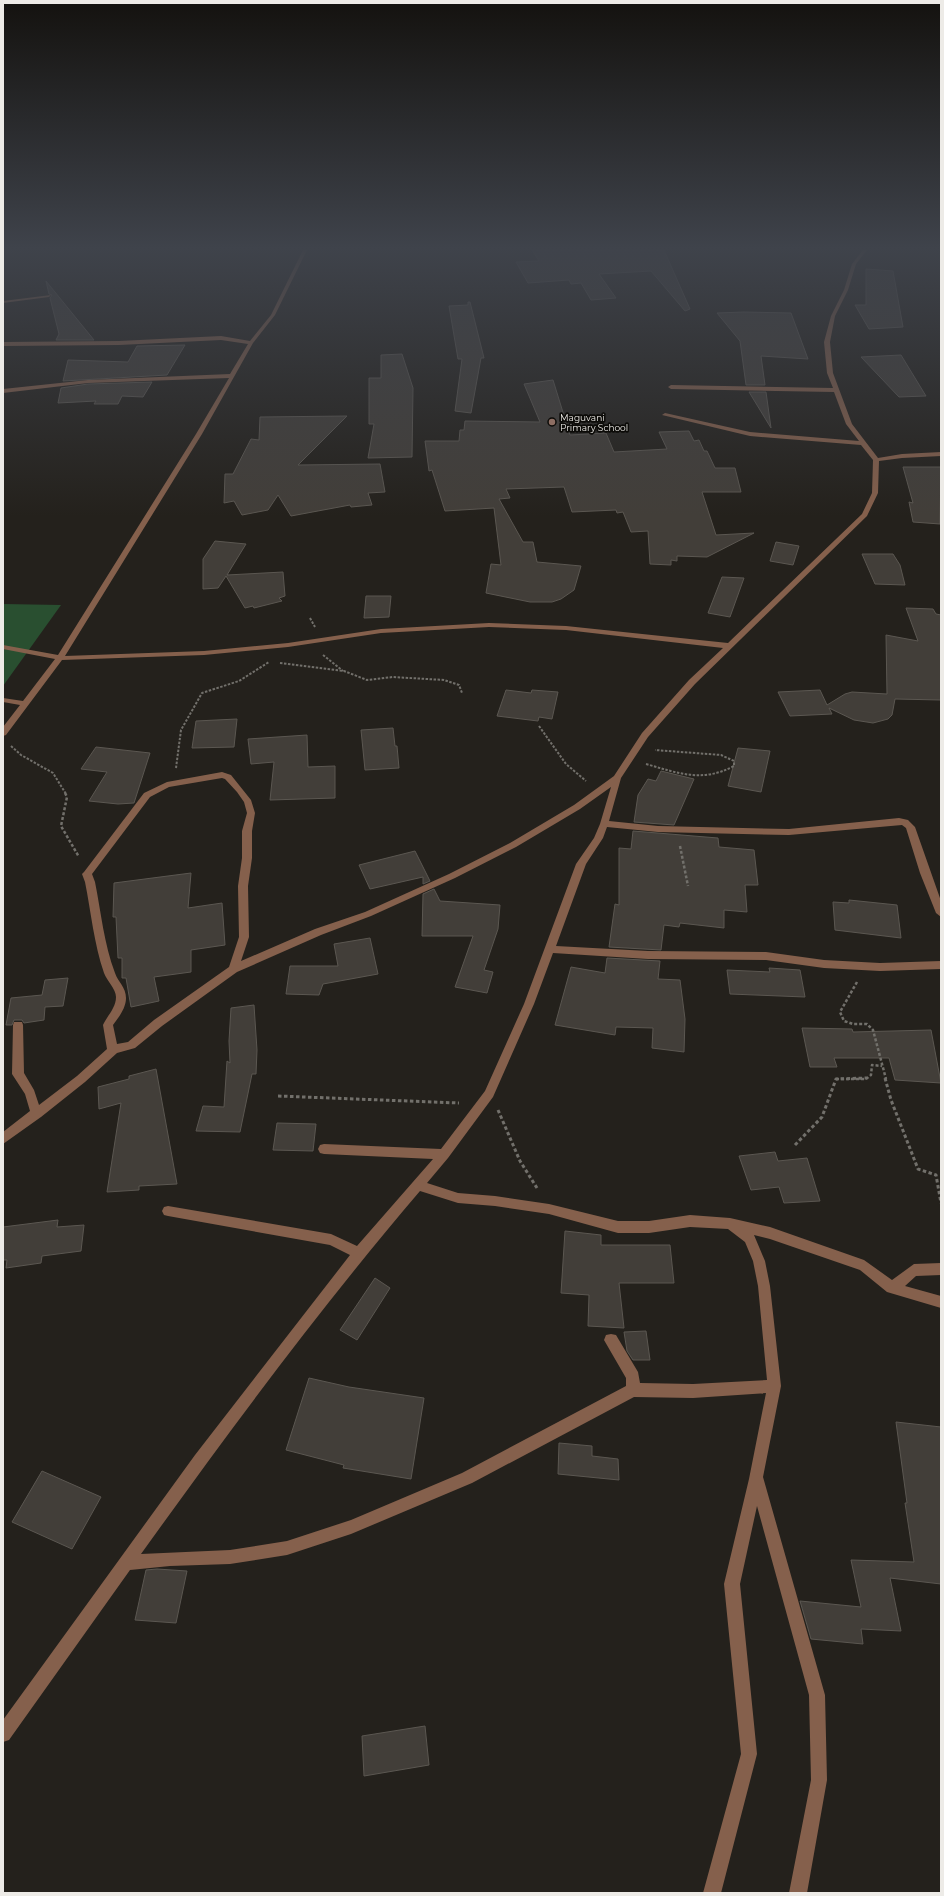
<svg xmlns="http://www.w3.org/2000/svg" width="944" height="1896" font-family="Montserrat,sans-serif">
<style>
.forest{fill:#294f30}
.building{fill:#423e39;stroke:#5b5751}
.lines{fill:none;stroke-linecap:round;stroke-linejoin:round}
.path-far2{stroke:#72706b;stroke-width:2;stroke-dasharray:2.5 1.5;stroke-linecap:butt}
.path-far1{stroke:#72706b;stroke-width:2.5;stroke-dasharray:3 2;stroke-linecap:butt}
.path{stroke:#72706b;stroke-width:3;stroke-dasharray:3.5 2.5;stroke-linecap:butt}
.minor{fill:#85604c;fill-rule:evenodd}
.education-dot{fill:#8d6e63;stroke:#0c0b08;stroke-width:1.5}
.labels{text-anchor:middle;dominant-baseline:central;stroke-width:3.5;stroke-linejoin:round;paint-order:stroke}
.far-poi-label{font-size:9px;fill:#edebe7;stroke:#0c0b08;text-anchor:start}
</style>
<rect width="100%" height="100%" fill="#24211c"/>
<path class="forest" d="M3 604 61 605 3 686Z"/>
<path class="building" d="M532 250H664L690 309 685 311 651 271 599 274 616 298 591 300 581 283 571 284 569 280 528 283 516 262 539 261Z
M866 269 893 271 903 327 869 329 855 305H866Z
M46 281 72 313 94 340H56L59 334 50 298 52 295 49 294Z
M468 302H470L484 358H481L471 413 455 411 462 359H458L449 306 468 305Z
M744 312 791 313 808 359 761 356 765 385H746L740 341 717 313Z
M185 345 167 375 63 381 68 360 128 362 137 346Z
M402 354 413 388 412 457 368 458 374 424H369V378H381V355Z
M901 355 926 396 899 397 861 357Z
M553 380 570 435 606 433 614 452 667 449 659 432 689 431 694 441 699 440 704 451H707L715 468H735L741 492H702L716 535 754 533 707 557 677 556V561L671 560V565L650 564 648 531 631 532 623 512 617 513 616 510 572 512 564 487 506 489 510 498 499 499 523 542H533L537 562 581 566 574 590 561 599 552 602H530L486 593 491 564 501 565 494 508 445 511 432 470 429 471 425 441H459L460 430H464L465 421 540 422 524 384Z
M152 382 143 397 122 396 118 404H94L96 401 58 403 61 388 88 384Z
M749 392H766L771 428Z
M347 416 298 465 380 464 385 492 368 493 372 505 351 507 350 505 291 516 278 495 268 510 242 515 234 501 224 503 225 474H233L251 439 259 440 260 417Z
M903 467H941L940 524 913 522 909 502 913 503Z
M215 541 246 544 227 575 283 572 285 596 279 598 282 601 254 608 253 606 245 608 226 576 218 588 203 589V559Z
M776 542 799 546 793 565 770 561Z
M862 554H893L900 565 905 585 875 584Z
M722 577 744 578 730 617 708 613Z
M366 596H391L389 617 364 618Z
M906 608 933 609 936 614 941 615V700L895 699 892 715 888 719 873 723 854 720 829 708 832 714 790 716 778 692 820 690 827 705 845 694 852 692 887 694 886 635 918 641Z
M506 690 531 693 532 690 558 692 552 719 539 717 538 721 497 716Z
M237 719 234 747 192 748 196 721Z
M393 728 395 746H397L399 768 365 770 361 730Z
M307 735 308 767 335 766V798L270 800 274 762 251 764 248 739Z
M96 747 150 753 134 803 118 804 89 801 107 772 81 769Z
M738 748 770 751 761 792 728 786Z
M661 771 694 779 674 825 634 822 638 795 648 779 656 781Z
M633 831 718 838 719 847 754 850 758 885H745L747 912 724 910V928L680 923 679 927 664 925 661 950 609 947 615 904 619 905V848L631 849Z
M415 851 430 881 423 884V877L370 889 359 865Z
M191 873 188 908 222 903 225 945 191 950V972L154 977 159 1001 131 1007 126 978H122V958H118L116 917H113L114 883Z
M434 889 440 901 500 905 498 929 484 970 493 972 487 993 455 987 473 936H422L423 894Z
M849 900 897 905 901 938 835 930 833 902 849 903Z
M370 938 378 974 323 984 319 995 286 994 290 966H338L334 944Z
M607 958 660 961 658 979 680 980 685 1019 684 1052 652 1048 653 1028 616 1027 615 1035 555 1025 571 967 605 973Z
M769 968 800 970 805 997 730 994 727 970 770 972Z
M68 978 63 1006 45 1007 44 1020 24 1023 22 1020H14L12 1025H6L11 998 42 995 45 980Z
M254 1005 257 1050 256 1074H252L240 1132 196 1131 203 1106 224 1107 227 1061 230 1063 229 1041 231 1008Z
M802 1028 852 1029 853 1032 931 1030 941 1083 895 1080 889 1058H834L837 1067H810Z
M156 1069 177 1184 139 1186V1190L107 1192 121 1103 99 1109 98 1087 129 1079V1076Z
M277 1123 316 1124 313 1151 273 1150Z
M775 1152 778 1161 807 1158 820 1201 784 1203 779 1187 751 1190 739 1156Z
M58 1220 57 1227 84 1225 81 1251 42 1256 41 1263 6 1268 7 1260H3V1227Z
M565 1231 601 1235V1245H670L674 1283H619L624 1328 588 1326 589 1295 561 1293Z
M375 1278 390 1288 357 1340 340 1330Z
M646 1331 650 1360H633L627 1351 624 1332Z
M309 1378 349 1387 424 1398 411 1479 343 1468 344 1465 286 1450Z
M896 1422 941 1427V1584L890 1578 901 1631 861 1629 863 1644 811 1639 800 1601 861 1607 851 1560 914 1562 905 1503H907Z
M559 1443 592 1446V1456L618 1459 619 1480 558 1474Z
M42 1471 101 1497 72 1549 12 1522Z
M157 1569 187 1571 176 1623 135 1620 146 1570Z
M425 1726 429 1765 364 1776 362 1736Z"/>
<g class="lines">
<path class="path-far2" d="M310 618 315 627
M323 655 343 671
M280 663 344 671 367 680 393 677 444 680 459 685 462 693
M539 726 566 764 586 781
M11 746 21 755 53 773 66 794
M646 764C678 773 702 783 734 766V761L721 755 655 750
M176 768 181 730 202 693 239 681 269 662"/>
<path class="path-far1" d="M65 793 67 797 61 826 79 857
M680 846 688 886
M857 982 840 1012 844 1021 853 1024H867L873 1030 886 1079
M836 1079H866L871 1075 872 1065 882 1066"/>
<path class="path" d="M885 1078 891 1100 918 1169 936 1175 941 1203
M278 1096 459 1103
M498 1110 520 1161 537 1188
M795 1145 822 1117 836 1079 867 1078"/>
<path class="minor" d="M303 250H307L275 315 253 343 202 434 65 656 204 651 288 643 381 629 489 623 566 626 728 643 862 514 872 493 873 460 861 445 750 436 662 415 665 413 750 432 859 441 846 424 834 392 671 389 668 387 671 385 833 388 827 373 824 342 831 316 844 290 852 264 863 250H867L856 264 848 290 835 316 830 342 833 373 852 424 878 458 902 454 941 452V456L902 458 879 461 878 493 867 516 695 684 648 737 621 778 609 821 658 826 789 829 899 818 908 820 915 827 941 901V917L936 913 920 873 906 828 902 825 789 835 658 832 607 827 603 838 586 864 556 946 648 951 766 952 824 960 880 963 941 961V969L880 971 824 968 766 960 648 959 553 953 534 1004 493 1097 448 1158 427 1183 458 1193 495 1196 549 1204 618 1221H649L690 1215 730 1218 770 1227 864 1260 892 1280 914 1264 941 1263V1275L916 1276 905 1286 941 1296V1308L887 1292 860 1270 770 1239 754 1235 765 1261 770 1286 781 1386 763 1477 825 1695 827 1780 807 1893H789L811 1780 809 1695 757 1506 740 1584 757 1754 721 1893H703L741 1754 724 1584 749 1479 766 1393 693 1398 634 1397 472 1483 351 1534 287 1555 230 1564 170 1566 130 1570 9 1740 3 1742V1720L195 1455 350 1255 330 1245 168 1216 164 1215 162 1211 164 1207 168 1206 331 1234 357 1246 433 1159 324 1154 320 1153 318 1149 320 1145 324 1144 441 1149 485 1091 524 1004 576 864 594 838 600 824 611 787 580 809 516 847 455 878 371 916 321 935 237 972 162 1026 135 1048 117 1053 85 1082 41 1117 3 1144V1132L30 1111 25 1094 12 1074 13 1025 14 1022H22L23 1025 24 1073 34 1090 39 1105 77 1076 107 1049 103 1025C107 1016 116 1008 116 997 116 989 107 981 104 973 94 944 91 912 85 882L82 874 84 872 144 793 167 782 222 772 231 775 251 800 255 813 252 831V858L248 886 249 937 241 961 315 929 365 912 449 874 510 843 574 805 614 776 642 733 689 680 723 648 566 630 489 627 381 633 288 647 204 655 62 660 6 735 3 736V727L20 705 3 702V698L23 701 55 659 3 649V645L58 655 196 434 229 378 88 383 3 393V389L88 380 230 374 248 344 221 340 119 345 3 346V342L119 341 221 336 250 341 271 315ZM222 778 225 779 237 792 244 802 247 813 242 831V858L238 886 239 937 229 967 154 1020 128 1042 117 1044 113 1025C119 1017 126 1008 126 998 126 987 118 982 115 973 104 944 101 912 95 882L92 874 150 797 169 787ZM420 1191 458 1203 495 1206 549 1214 618 1233H649L690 1227 728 1229 745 1242 753 1261 758 1286 767 1380 693 1384 640 1383 638 1372 616 1335 611 1334 606 1335 604 1340 626 1378V1386L462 1473 351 1520 287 1541 230 1550 141 1554C230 1430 321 1307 420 1191Z
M51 295 49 297 3 303V301Z"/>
</g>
<linearGradient id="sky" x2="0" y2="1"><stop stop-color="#14120f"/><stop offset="0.48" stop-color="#3f434b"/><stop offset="1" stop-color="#3f434b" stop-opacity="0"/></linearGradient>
<rect width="944" height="516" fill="url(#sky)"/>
<circle class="education-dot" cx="552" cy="422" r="4"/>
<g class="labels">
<g class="far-poi-label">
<text x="560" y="417">Maguvani<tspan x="560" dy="10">Primary School</tspan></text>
</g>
</g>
<rect width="944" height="1896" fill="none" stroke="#edebe7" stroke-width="8"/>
</svg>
